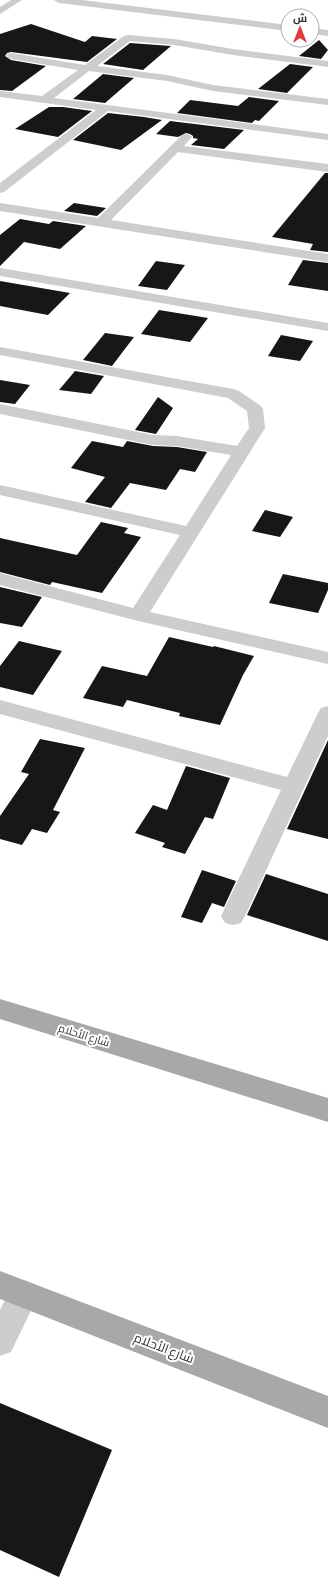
<svg xmlns="http://www.w3.org/2000/svg" width="328" height="1589" font-family="'Asap Condensed',Cairo,sans-serif">
<style>
.building{fill:#171717}
.lines{fill:none;stroke-linecap:round;stroke-linejoin:round}
.minor{fill:#cdcdcd;fill-rule:evenodd}
.primary{fill:#a8a8a8;fill-rule:evenodd}
.labels{text-anchor:middle;dominant-baseline:central;stroke-width:4;stroke-linejoin:round;paint-order:stroke}
.street-label{font-size:11px;fill:#303030;stroke:#fff}
.near-street-label{font-size:13px;fill:#303030;stroke:#fff}
</style>
<rect width="100%" height="100%" fill="#fff"/>
<path class="building" d="M31 24 85 42 92 36 117 39 87 62 11 52 7 53 5 56 11 60 46 66 12 91 0 90V34Z
M319 40 328 50 321 59 299 56Z
M130 43 171 46 143 70 103 64Z
M290 64 313 67 287 93 258 89Z
M103 74 134 78 105 103 73 99Z
M249 97 279 101 259 121 255 120 252 123 177 113 190 100 238 106Z
M49 107H63L92 111 58 137 15 129Z
M108 113 144 117 162 120 121 150 73 140Z
M170 121 244 130 224 149 191 145 198 139 193 138V136L190 134 186 133 178 137 156 134Z
M325 173H328V252L310 250 313 244 272 237Z
M74 203 106 208 97 216 64 211Z
M20 219 49 224 53 221 86 226 60 249 24 242 0 266V235Z
M303 260 328 263V291L288 285Z
M156 261 185 265 167 290 138 286Z
M0 281 70 293 48 315 0 306Z
M159 310 208 318 190 342 141 334Z
M105 333 134 337 112 366 83 360Z
M281 335 313 341 300 361 268 356Z
M75 371 104 376 91 394 59 390Z
M0 380 30 385 15 404 0 402Z
M158 397 173 408 156 434 135 430Z
M92 441 123 447 127 441 153 446 177 447 207 452 195 472 180 469 166 490 130 483 111 508 85 502 105 477 71 468Z
M265 510 293 517 280 537 252 531Z
M101 522 128 528 124 533 141 537 102 593 52 582 50 585 0 572V538L77 555Z
M283 574 328 583V590L318 613 269 603Z
M0 587 42 597 22 627 0 623Z
M169 637 213 647 214 646 254 656 243 675 220 725 179 716 180 713 127 700 123 707 83 698 102 666 147 676Z
M19 641 62 651 33 695 0 687V666Z
M40 739 85 748 53 810 60 812 47 833 32 829 22 845 0 839V816L29 774 21 772Z
M328 740V839L287 829Z
M186 766 230 778 213 819 205 817 185 854 162 847 165 843 135 833 153 805 167 810Z
M202 870 236 881 224 907 212 903 202 923 181 917Z
M266 874 328 894V941L247 915Z
M0 1403 112 1450 59 1577 0 1550Z"/>
<g class="lines">
<path class="minor" d="M11 0H22L0 14V7Z
M54 0H82L288 25V31L59 3Z
M312 28 328 30V36L312 34Z
M128 35 174 39 233 49 328 61V67L233 55 174 45 130 41 97 66 167 75 213 85 328 99V105L213 91 167 81 89 71 54 98 328 134V140L108 111 4 192 0 193V183L96 110 0 97V91L42 96 78 70 11 59 6 56 7 54 11 53 85 65 124 36Z
M186 134 190 135 192 137 184 146 328 164V172L178 152 111 220 328 254V262L0 211V203L98 218 182 135Z
M0 268 328 323V331L0 276Z
M0 347 233 389 239 391 261 406 263 409 265 428 150 612 328 652V664L138 621 0 585V573L133 608 180 535 0 495V485L186 526 231 455 177 446 153 445 0 414V404L153 435 177 436 237 446 249 428 247 411 228 398 0 355Z
M0 700 287 777 318 713 321 708 328 706V736L245 916 241 923 233 925 225 923 221 916 281 790 0 714Z
M24 1280 35 1284 39 1294 11 1352 0 1356V1310L13 1284Z"/>
<path class="primary" d="M0 999 328 1098V1122L0 1019Z
M0 1271 328 1396V1428L0 1299Z"/>
</g>
<g class="labels">
<g class="street-label">
<text transform="translate(84 1035) rotate(17)">شارع الأحلام</text>
</g>
<g class="near-street-label">
<text transform="translate(164 1348) rotate(21)">شارع الأحلام</text>
</g>
</g>
<g transform="translate(300 28)"><circle r="19" fill="#ffffff" stroke="#acacac"/>
<path d="M0-3L7 15L0 10L-7 15Z" fill="#df393c"/>
<text y="-6" font-size="11" font-weight="bold" text-anchor="middle" fill="#303030">ش</text>
</g>
</svg>
